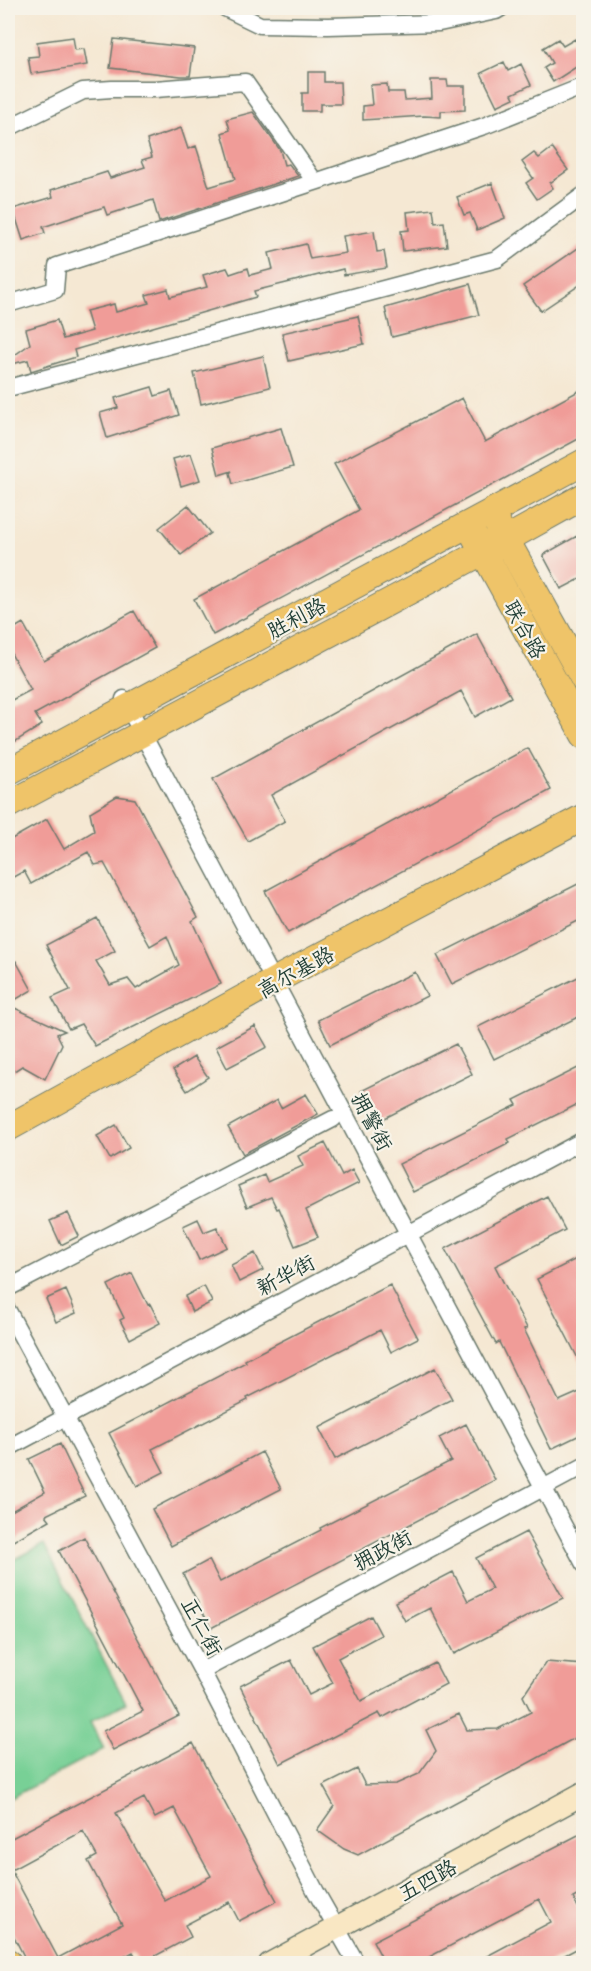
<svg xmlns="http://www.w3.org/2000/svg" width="591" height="1971" font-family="Mali,'LXGW WenKai TC',sans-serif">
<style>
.green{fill:#78d096;stroke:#4c8665;stroke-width:1.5}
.building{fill:#f09c98;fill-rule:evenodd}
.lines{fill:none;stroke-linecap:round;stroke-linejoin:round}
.street-casing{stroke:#6a796c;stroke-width:19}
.secondary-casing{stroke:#6a796c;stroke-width:25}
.primary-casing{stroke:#6a796c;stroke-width:28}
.street{stroke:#fff;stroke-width:16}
.secondary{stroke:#f9e7c3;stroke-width:22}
.primary{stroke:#efc469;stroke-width:26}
.labels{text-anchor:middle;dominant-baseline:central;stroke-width:4.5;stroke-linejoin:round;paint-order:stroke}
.street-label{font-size:21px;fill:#1f3d34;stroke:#f7f3e8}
</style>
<rect width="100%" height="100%" fill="#f7f3e8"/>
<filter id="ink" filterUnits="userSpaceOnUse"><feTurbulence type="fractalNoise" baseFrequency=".0167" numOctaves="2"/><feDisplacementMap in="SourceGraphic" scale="12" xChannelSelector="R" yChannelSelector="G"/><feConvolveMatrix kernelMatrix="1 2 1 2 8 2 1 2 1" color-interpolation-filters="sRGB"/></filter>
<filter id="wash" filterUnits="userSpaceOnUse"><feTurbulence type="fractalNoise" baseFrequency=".008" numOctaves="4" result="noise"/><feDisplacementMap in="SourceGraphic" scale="24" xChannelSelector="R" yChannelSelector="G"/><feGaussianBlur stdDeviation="1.35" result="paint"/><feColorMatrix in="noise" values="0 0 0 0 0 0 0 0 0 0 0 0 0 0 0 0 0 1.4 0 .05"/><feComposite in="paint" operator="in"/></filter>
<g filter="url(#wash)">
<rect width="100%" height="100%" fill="#f5e8d3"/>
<path class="green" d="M44 1544 126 1703 90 1722 104 1749 8 1799V1563Z"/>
<g id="blocks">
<path class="building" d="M73 37 75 50 84 49 87 65 31 74 28 57 39 56 37 42Z
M114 39 194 48 190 76H181L110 68Z
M558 39 563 46 575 39 584 53V62L553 82 544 68 552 63 543 48Z
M504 62 508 71 521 64 531 85 512 94 514 98 497 106 481 73Z
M308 72H324V82H340L341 104H320V111H302V93H308Z
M431 80H447L448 86H465V110L441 111V117L424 116 363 120V106L372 105 370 85 387 84 388 92H404L405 100 432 98Z
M253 112 280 150 284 165 289 164 298 176 159 222 153 200 107 215 104 207 43 227 45 233 23 240 13 209 53 197 51 190 107 172 110 178 145 167 142 160 152 157 147 140 181 128 188 149 196 146 209 187 235 179 222 133 230 130 227 119Z
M552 148 568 170 550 183 553 188 537 199 526 183 533 178 522 162 534 153 539 158Z
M492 183 505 218 477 230 470 213 464 215 457 197Z
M433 209 435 223 444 222 447 246 403 251 401 231 409 230 407 212Z
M374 231 377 252 384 251 387 268 344 275 343 269 254 291 256 297 74 350 76 357 31 371 28 360 8 365V360L30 344 26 329 57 320 63 339 92 331 86 311 114 304 116 312 149 303 146 295 168 289 170 297 207 287 203 275 227 268 230 274 248 268 250 275 273 269 269 253 306 244 310 259 346 253 343 236Z
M584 244V282L541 311 523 286Z
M470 284 479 315 392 337 385 308Z
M358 316 364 344 289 361 282 333Z
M263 356 270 387 201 404 194 373Z
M152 387 155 396 171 391 179 415 107 438 100 413 118 408 115 398Z
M584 388V436L213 635 194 599 359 510 334 464 462 398 485 442Z
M281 428 293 467 233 484 230 473 232 471 219 475 212 448Z
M191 454 200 480 181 486 173 459Z
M188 505 210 533 181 555 159 528Z
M577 536 584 548V577L561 589 543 555Z
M134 611 155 648 35 714 42 725 8 746V702L31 690 8 648V632L23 623 44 661Z
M477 634 511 697 475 717 461 691 271 795 285 821 248 841 213 779Z
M528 748 551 790 288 933 265 891Z
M117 796 135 799 198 917 192 921 221 984 95 1046 81 1024 69 1029 52 998 70 990 46 945 97 918 115 951 96 961 110 985 128 979 136 989 179 965 167 936 150 946 104 863 95 865 88 852 31 884 24 871 8 880V841L47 819 64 849 94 831 90 812Z
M584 881V918L452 984 437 955Z
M16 961 32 990 8 1004V966Z
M415 972 427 996 330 1045 318 1020Z
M584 974V1014L494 1059 478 1027Z
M8 1005 65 1031 57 1034 62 1044 45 1079 22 1066 8 1075V1051L11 1029Z
M255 1026 267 1047 227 1068 216 1047Z
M456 1044 472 1074 377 1122 361 1091Z
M194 1057 208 1077 187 1091 173 1070Z
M584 1065V1101L508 1139 510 1143 413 1192 399 1164 517 1105 514 1100Z
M306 1094 318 1114 243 1154 228 1127 277 1100 281 1108Z
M116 1125 129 1148 110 1159 97 1136Z
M325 1143 342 1176 352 1170 359 1183 306 1210 318 1237 295 1246 279 1208 277 1209 271 1197 247 1207 238 1186 264 1175 267 1182 303 1166 298 1156Z
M547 1196 565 1230 495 1266 527 1328 524 1329 559 1401 584 1390V1433L551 1449 499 1342 496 1344 445 1249Z
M68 1213 79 1236 61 1245 50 1221Z
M198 1219 204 1232 217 1227 227 1247 199 1260 183 1226Z
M255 1253 263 1270 239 1282 231 1265Z
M584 1255V1370L537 1279Z
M132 1273 148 1305 150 1304 160 1323 130 1339 120 1320 124 1318 108 1285Z
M390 1285 418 1338 391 1352 380 1330 247 1398 248 1400 152 1449 164 1472 137 1486 109 1433 246 1362 245 1360Z
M204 1286 212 1302 192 1312 185 1296Z
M66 1290 76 1313 56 1322 46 1299Z
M435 1368 452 1399 335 1459 319 1428Z
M466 1424 495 1480 211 1628 183 1574 209 1560 220 1582 321 1530 320 1528 451 1461 439 1438Z
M60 1444 85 1496 46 1515 50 1520 8 1544V1513L45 1492 29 1459Z
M262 1452 281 1489 171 1546 152 1509Z
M526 1532 563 1598 454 1654 430 1608 405 1621 395 1602 453 1572 468 1601 492 1589 476 1558Z
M84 1537 179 1716 113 1750 103 1731 143 1711 59 1551Z
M371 1616 381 1635 338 1658 361 1701 435 1663 446 1684 382 1718 379 1713 280 1764 240 1686 291 1660 309 1695 333 1683 313 1646Z
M546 1662 584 1665V1733L358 1855 344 1849 317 1830 334 1806 323 1786 357 1769 365 1785 396 1784 419 1774 436 1751 426 1730 459 1714 467 1730 498 1729 531 1712 523 1696Z
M193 1743 277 1901 239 1921 229 1902 185 1925 191 1937 140 1964 133 1952 110 1964H28L8 1925V1840ZM144 1798 155 1818 174 1808 211 1876 165 1901 116 1813ZM83 1831 97 1856 88 1861 122 1924 58 1958 11 1870Z
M584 1832V1892L573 1898 584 1918V1945L548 1964H472L551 1922 539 1899 416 1964H385L373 1941Z"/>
</g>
</g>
<g filter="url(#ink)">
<use href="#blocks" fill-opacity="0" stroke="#6a796c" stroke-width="1.5"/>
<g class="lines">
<g class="street-casing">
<path id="street" d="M225 8 260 25 328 26 439 23 496 11 501 8
M8 128 83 91 112 89H155L245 82 315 182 484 126 584 86
M8 304 55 290 57 266 315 182
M8 388 497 259 584 195
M124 699 584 1564
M8 1288 333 1119
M8 1311 202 1671 316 1892 357 1964
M8 1448 584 1140
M202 1671 584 1466"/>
</g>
<g class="secondary-casing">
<path id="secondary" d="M270 1964 584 1793"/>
</g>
<g class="primary-casing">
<path id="primary" d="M498 525 584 680
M475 537 584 735
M8 772 584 462
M8 805 505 540 584 496
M8 1128 285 975 584 817
M8 1962 9 1964"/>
</g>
<use href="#street" class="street"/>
<use href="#secondary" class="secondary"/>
<use href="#primary" class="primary"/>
</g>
</g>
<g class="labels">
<g class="street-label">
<text transform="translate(296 617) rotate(-28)">胜利路</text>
<text transform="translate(526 629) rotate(61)">联合路</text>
<text transform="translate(295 971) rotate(-29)">高尔基路</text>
<text transform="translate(373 1121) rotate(62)">拥警街</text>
<text transform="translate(285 1274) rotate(-28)">新华街</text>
<text transform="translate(382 1549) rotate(-28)">拥政街</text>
<text transform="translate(203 1626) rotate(62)">正仁街</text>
<text transform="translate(427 1879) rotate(-29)">五四路</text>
</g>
</g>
<rect width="591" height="1971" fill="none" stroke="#f7f3e8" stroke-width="30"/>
</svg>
